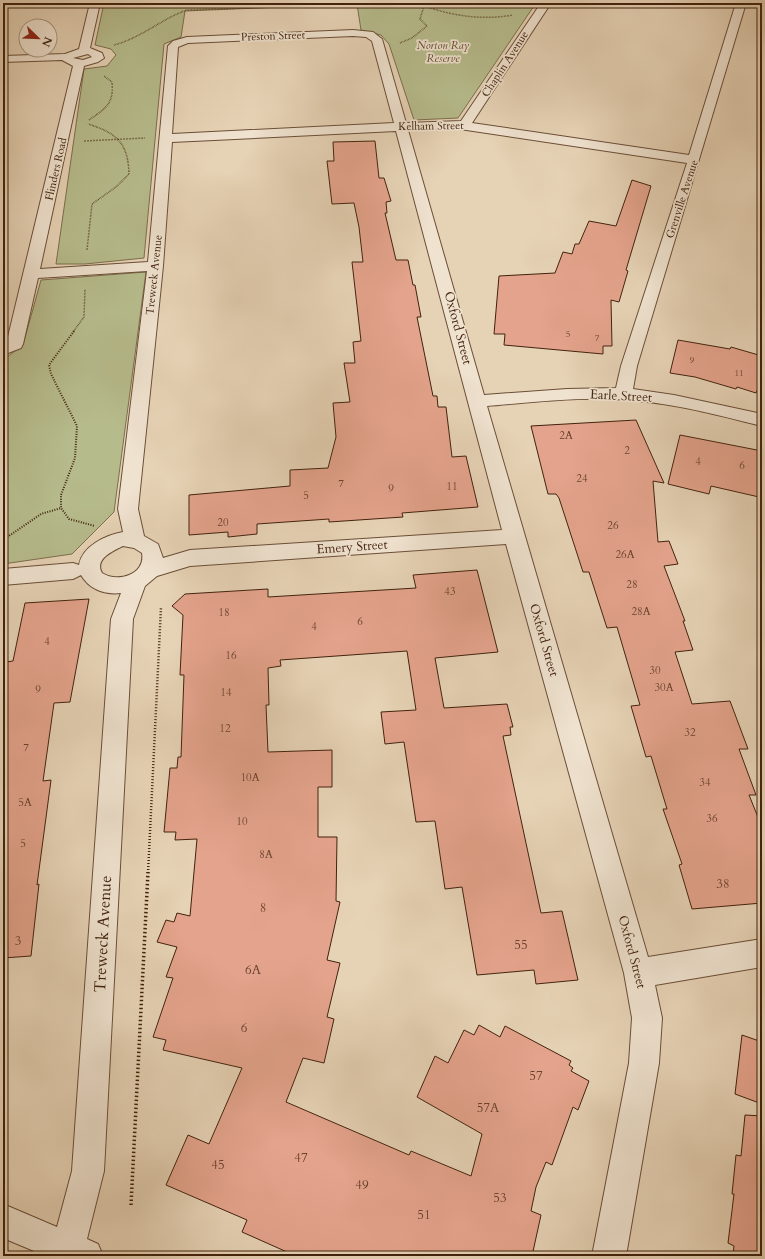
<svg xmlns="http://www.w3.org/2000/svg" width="765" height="1259" font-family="Cardo,serif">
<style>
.green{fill:#b6bb8c;stroke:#7c6e4c}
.building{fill:#e4a38c;stroke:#42220d}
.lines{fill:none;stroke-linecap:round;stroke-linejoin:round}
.minor-casing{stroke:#6b4e37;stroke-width:2}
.path-far3{stroke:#42220d;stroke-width:1.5;stroke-dasharray:0.5 1;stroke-linecap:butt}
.path-far2{stroke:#42220d;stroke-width:2;stroke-dasharray:1 1.5;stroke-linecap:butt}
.path-far1{stroke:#42220d;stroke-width:2.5;stroke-dasharray:1 2;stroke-linecap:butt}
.path{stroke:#42220d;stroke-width:3.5;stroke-dasharray:1.5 2.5;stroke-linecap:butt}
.minor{fill:#efe2cf;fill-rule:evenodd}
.labels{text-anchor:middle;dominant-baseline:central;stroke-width:3.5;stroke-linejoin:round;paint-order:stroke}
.far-number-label{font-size:9px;fill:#6a422d}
.far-street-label{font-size:11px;fill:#42220d;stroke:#efe2cf}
.far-park-label{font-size:11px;font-style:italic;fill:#5f482d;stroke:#efe2cf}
.number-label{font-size:11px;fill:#6a422d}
.street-label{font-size:13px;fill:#42220d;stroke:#efe2cf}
.near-number-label{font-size:13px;fill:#6a422d}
.near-street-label{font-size:16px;fill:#42220d;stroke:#efe2cf}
</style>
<rect width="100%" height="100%" fill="#e6d2b5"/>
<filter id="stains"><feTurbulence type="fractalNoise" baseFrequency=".005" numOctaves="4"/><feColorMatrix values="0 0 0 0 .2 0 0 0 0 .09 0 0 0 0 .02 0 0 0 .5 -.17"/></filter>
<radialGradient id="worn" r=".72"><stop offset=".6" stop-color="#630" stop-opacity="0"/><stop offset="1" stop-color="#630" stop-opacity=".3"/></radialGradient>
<path class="green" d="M104 3H536L458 118 414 120 389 44 381 35 361 30 357 4 185 11 181 37 164 44 144 258 85 264H56L84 69 107 66 116 55 111 49 95 45Z
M146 272 114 512 72 554 3 564V360L23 345 41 280Z"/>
<path class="building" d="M375 141 379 178H384L391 201 386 202 387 213H385L396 260H408L413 285H415L421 317H417L433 396H437L438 407H446L452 457 466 456 478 507 402 513 403 517 329 522V519L257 524V534L228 537V532L189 535V495L290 486V470L328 468 336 437 333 403 350 402 344 363H355L353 342 361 341 352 262H363L359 227 354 203 332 204 327 161H334L333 142Z
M632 180 651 186 626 270 628 271 619 302 611 300 612 346H603V354L504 345 505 334H494L499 276 555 273 563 252 572 254 575 244H579L589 221 616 226Z
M678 340 730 349 731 347 762 356V380L756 393 737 387 736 389 695 377 670 373Z
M636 420 664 483 653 481 658 542 669 541 678 564 664 566 685 621H683L693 650 675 652 692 704 730 701 748 749H739L756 795H749L762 827V903L692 909 679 865 682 864 663 809H667L651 756 646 757 631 706 640 705 617 627 607 628 589 572H583L559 498 556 494H548L531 426Z
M680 435 762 451V478L759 497 711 486 709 494 668 484Z
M477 570 498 652 435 658 444 708 507 704 513 727H510L511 735 503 736 541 913 562 911 578 980 536 984 534 970 477 975 462 887 445 889 435 821 416 822 404 742 385 744 381 712 416 710 407 651 280 660 281 666 268 668 269 705H266L268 752 332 750V787H318V837H337L336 901 340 902 327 960 340 963 327 1017 334 1019 324 1063 303 1058 286 1102 409 1155 411 1151 471 1176 482 1134 417 1097 435 1056 448 1063 464 1030 474 1035 479 1025 500 1037 505 1026 571 1061 569 1065 573 1068 571 1071 589 1081 578 1110 573 1107 552 1165 546 1162 536 1187 531 1211 541 1215 532 1256H296L242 1232 247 1220 166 1185 188 1135 209 1144 242 1068 163 1050 166 1040 153 1037 173 978 166 977 177 947 157 942 166 920 174 922 177 913 190 916 197 839 175 840 176 832H164L170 768H177L178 757H181L184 675H180L183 615 172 606 185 594 268 589V597L416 588 413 575Z
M89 599 70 702 54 703 43 781 51 780 37 885 39 884 31 956 3 958V676L6 662 13 661 25 603Z
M742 1035 762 1042V1104L735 1094Z
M745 1115 762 1116V1256H733L734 1246 728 1243 734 1194H732L736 1155 741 1156Z"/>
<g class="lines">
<g class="minor-casing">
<path id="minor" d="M90 3H100L90 48 102 53 104 58 98 62 84 66 40 269 148 262 168 46 173 41 187 37 353 30 373 32 382 39 406 123 461 121 541 3H551L472 123 689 155 736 3H746L637 366 633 389 674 395 762 414V426C721 416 681 405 639 401 589 395 538 402 487 406L648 957 762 939V967L655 985 662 1018 659 1063 626 1256H592L629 1063 632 1018 624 973 506 544 190 566 157 576 145 586 133 619 104 1171 87 1239 98 1244 103 1256H46L3 1238V1204L57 1227 72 1171 111 619 121 593C104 595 89 589 81 575L73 579 3 585V569L73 563 79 565C82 546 106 535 123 532L118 509 147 271 38 278 23 344 21 348 3 355V344L7 341 73 66 62 60 3 62V56L65 54 79 49ZM353 36 366 37 372 41 394 123 172 134 178 47 188 43ZM88 54 92 57 83 60 73 58ZM453 128 687 163 621 366 616 388 567 389 484 395 408 130ZM396 131 502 530 190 550 163 558 158 544 144 536 138 509 163 266 172 142ZM123 546 134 548 142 553C146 575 117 583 102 573 94 559 113 551 123 546Z"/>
</g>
<path class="path-far3" d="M416 3C448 15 479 21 513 15
M400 43 412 38 427 26 420 19 424 6
M114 45C141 38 161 19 187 10L389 3
M89 120C106 108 114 104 112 82L104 76
M84 141 145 138
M87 250 92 204 116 187 129 174C128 143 117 133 88 124
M73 332 84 317 85 289"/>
<path class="path-far2" d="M74 331 49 365 51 374 77 426 75 458 61 495V508L69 519 95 526
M3 540 41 514 61 508"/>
<path class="path-far1" d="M148 873 161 607"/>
<path class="path" d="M131 1205 148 872"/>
<use href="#minor" class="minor"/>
</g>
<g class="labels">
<g class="far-number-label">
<text x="568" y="334">5</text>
<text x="597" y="338">7</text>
<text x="692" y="360">9</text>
<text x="739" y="373">11</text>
</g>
<g class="far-street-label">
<text transform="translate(273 36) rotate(-2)">Preston Street</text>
<text transform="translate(505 64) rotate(-57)">Chaplin Avenue</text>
<text transform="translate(431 126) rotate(-1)">Kelham Street</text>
<text transform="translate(56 169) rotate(-77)">Flinders Road</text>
<text transform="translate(682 199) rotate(-72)">Grenville Avenue</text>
<text transform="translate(154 275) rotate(-84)">Treweck Avenue</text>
</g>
<g class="far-park-label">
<text x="443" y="45">Norton Ray<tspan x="443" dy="13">Reserve</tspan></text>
</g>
<g class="number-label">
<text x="566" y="435">2A</text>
<text x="627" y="450">2</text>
<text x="698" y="461">4</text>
<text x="742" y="465">6</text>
<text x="582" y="478">24</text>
<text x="341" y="483">7</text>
<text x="452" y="486">11</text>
<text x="391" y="488">9</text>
<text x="306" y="495">5</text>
<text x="223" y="522">20</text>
<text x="613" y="525">26</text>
<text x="625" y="554">26A</text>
<text x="632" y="584">28</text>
<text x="450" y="591">43</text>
<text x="641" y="611">28A</text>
<text x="224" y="612">18</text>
<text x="360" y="621">6</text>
<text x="314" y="626">4</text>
<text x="47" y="641">4</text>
<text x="231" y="655">16</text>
<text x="655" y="670">30</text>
<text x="664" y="687">30A</text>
<text x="38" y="689">9</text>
<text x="226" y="692">14</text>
<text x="225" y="728">12</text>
<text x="690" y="732">32</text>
<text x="26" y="747">7</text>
<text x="250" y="777">10A</text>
<text x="705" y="782">34</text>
<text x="25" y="802">5A</text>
<text x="712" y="818">36</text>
<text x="242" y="821">10</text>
<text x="23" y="843">5</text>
<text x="266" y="854">8A</text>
</g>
<g class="street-label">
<text transform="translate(458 328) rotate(75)">Oxford Street</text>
<text transform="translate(621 396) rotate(3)">Earle Street</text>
<text transform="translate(352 547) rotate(-4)">Emery Street</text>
<text transform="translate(544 640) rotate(74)">Oxford Street</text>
<text transform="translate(632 952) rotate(75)">Oxford Street</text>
</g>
<g class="near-number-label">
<text x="723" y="884">38</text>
<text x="263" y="908">8</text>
<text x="18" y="941">3</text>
<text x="521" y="945">55</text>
<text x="253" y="970">6A</text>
<text x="244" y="1028">6</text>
<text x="536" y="1076">57</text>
<text x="488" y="1108">57A</text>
<text x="301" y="1158">47</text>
<text x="218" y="1165">45</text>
<text x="362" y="1185">49</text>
<text x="500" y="1198">53</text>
<text x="424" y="1215">51</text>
</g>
<g class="near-street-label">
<text transform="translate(103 934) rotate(-87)">Treweck Avenue</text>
</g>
</g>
<rect width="765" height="1259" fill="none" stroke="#e6d2b5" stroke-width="16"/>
<rect x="4" y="4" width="757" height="1251" fill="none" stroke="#42220d" stroke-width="2"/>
<rect x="8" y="8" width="749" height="1243" fill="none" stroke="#42220d"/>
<g transform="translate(38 38) rotate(113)"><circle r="19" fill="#efe2cf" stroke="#aa9581"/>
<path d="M0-3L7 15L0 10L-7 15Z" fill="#8f2418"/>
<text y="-6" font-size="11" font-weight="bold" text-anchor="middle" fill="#42220d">N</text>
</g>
<rect width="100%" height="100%" filter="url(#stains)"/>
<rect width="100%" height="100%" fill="url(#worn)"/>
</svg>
